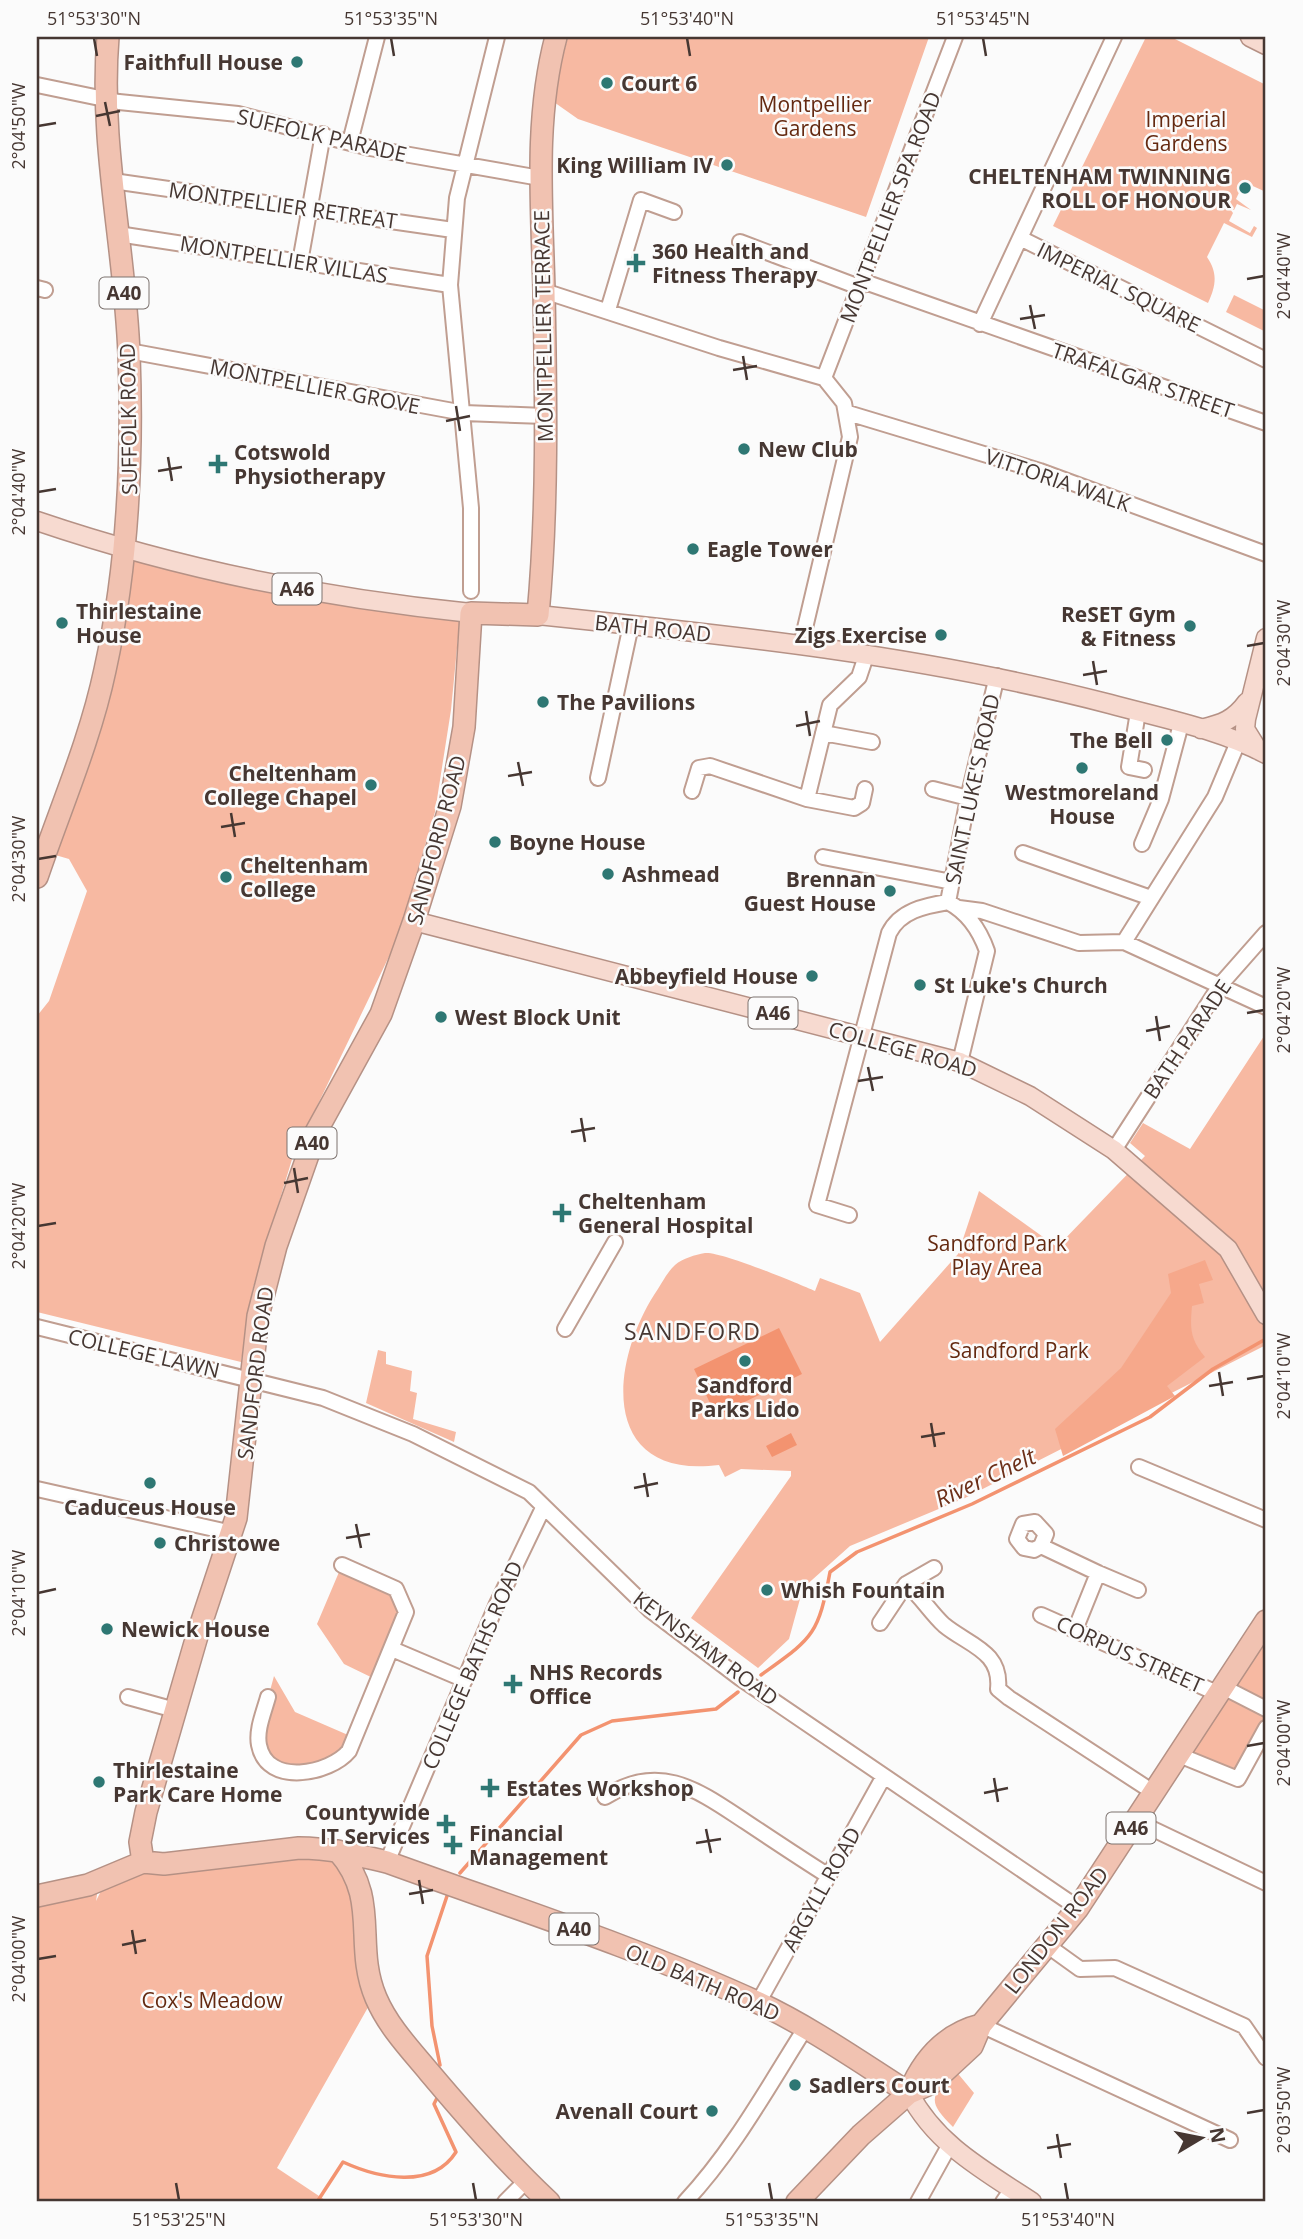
<svg xmlns="http://www.w3.org/2000/svg" width="1303" height="2239" font-family="'Open Sans',sans-serif">
<style>
.green{fill:#f7b9a2}
.forest{fill:#f6a88b}
.water{fill:#f39370}
.lines{fill:none;stroke-linecap:round;stroke-linejoin:round}
.stream{stroke:#f39370;stroke-width:3.5}
.minor-casing{stroke:#c09e91;stroke-width:18}
.major-casing{stroke:#b59185;stroke-width:21}
.highway-casing{stroke:#b59185;stroke-width:24}
.minor{stroke:#fff;stroke-width:14}
.major{stroke:#f7dad0;stroke-width:18}
.highway{stroke:#f1c2b1;stroke-width:21}
.ticks{fill:none;stroke:#463732;stroke-width:2.5}
.poi-dot{fill:#2e7773;stroke:#fbfbfb;stroke-width:2.5}
.labels{text-anchor:middle;dominant-baseline:central;stroke-width:5;stroke-linejoin:round;paint-order:stroke}
.shield{fill:#fbfbfb;stroke:#7c726e;stroke-width:2}
.shield-label{font-size:19px;font-weight:bold;fill:#463732}
.poi-label{font-size:21px;font-weight:bold;fill:#463732;stroke:#fbfbfb;text-anchor:start}
.park-label{font-size:21px;fill:#642910;stroke:#fbfbfb}
.street-label{font-size:21px;fill:#463732;stroke:#fbfbfb}
.neighbourhood-label{font-size:23px;letter-spacing:2px;fill:#463732;stroke:#fbfbfb}
.water-label{font-size:23px;font-style:italic;fill:#6d3019;stroke:#fbfbfb}
.neatline{fill:none;stroke:#463732;stroke-width:2.5}
.ticks-label{font-size:18px;text-anchor:middle;fill:#463732}
</style>
<rect width="100%" height="100%" fill="#fbfbfb"/>
<path class="green" d="M568 37H929L866 217 578 119 551 100Z
M1146 37 1175 39 1266 85V192L1244 182 1236 199 1251 210 1237 204 1234 210 1230 209 1233 213 1229 221 1250 233 1254 226 1257 228 1252 237 1224 223 1207 257C1218 273 1216 286 1208 303L1053 226Z
M1234 295 1266 311V332L1226 312Z
M125 550 460 617 451 710 435 812 396 942 293 1156 253 1288 241 1362 37 1312V1016L49 1001 87 891 69 859 45 852 93 718Z
M1266 1033V1345L965 1498 850 1546 803 1588 789 1639 758 1668 691 1618 791 1476V1471L741 1469 725 1477 719 1465C602 1480 608 1368 654 1295 661 1285 667 1272 675 1265 683 1258 695 1255 705 1253 720 1251 797 1283 815 1291L820 1278 860 1293 880 1342 958 1254 979 1191 1057 1247 1145 1156 1130 1143 1143 1123 1190 1149Z
M378 1350 386 1352V1364L412 1371 410 1391 417 1393 413 1419 456 1432 454 1442 366 1403Z
M342 1565 403 1600 379 1681 344 1664 317 1624Z
M1266 1621V1728L1238 1779 1179 1755Z
M274 1676 295 1712 355 1738 333 1766H274L258 1735Z
M364 1856 365 1923 375 1995 277 2168 328 2202H37V1897L99 1882 96 1901 106 1881 161 1861Z
M955 2070 974 2093 953 2127C926 2100 931 2097 955 2070Z"/>
<path class="forest" d="M1205 1260 1213 1280 1199 1284 1204 1303 1192 1306C1190 1329 1190 1339 1205 1357L1167 1386 1175 1396 1063 1456 1055 1429 1121 1368 1171 1293 1168 1274Z"/>
<path class="water" d="M779 1328 802 1374 716 1416 694 1369Z
M791 1433 797 1445 772 1457 766 1446Z"/>
<g class="lines">
<path class="stream" d="M761 1675C812 1638 818 1637 830 1572L857 1552 972 1504 1150 1417 1213 1369 1264 1340
M460 1873 581 1735 612 1721 716 1709 738 1692
M440 2065 432 2026 427 1956 447 1896
M317 2202 343 2162C378 2178 432 2190 456 2152L434 2104 438 2096"/>
<g class="minor-casing">
<path id="minor" d="M1114 37 1020 238 1266 360
M37 85 119 102 238 114 370 148 540 178
M350 142 377 37
M113 181 453 230
M118 234 450 285
M740 242 859 287
M300 262 323 134
M862 281 1266 423
M37 288 45 290
M544 291 719 348 824 378 844 403 850 437 801 645
M608 310 641 200 674 212
M980 324 1020 238
M129 351 464 413 545 416
M824 378 955 37
M848 413 1040 471 1266 554
M471 591V508L450 285 457 198 497 37
M1138 712 1129 767 1144 770
M823 733 872 742
M598 778 631 625
M933 789 968 798
M692 791 699 768 710 766 807 799 854 808 862 803 865 789
M807 799 830 705 859 677 867 653
M1142 844 1161 799 1181 724
M1023 853 1151 898
M823 857 952 882
M948 902 968 798 997 676
M959 908 982 911 1079 943 1124 942 1266 1007
M1124 942 1215 797 1238 742
M1114 1150 1221 984 1266 933
M849 1215 817 1205 889 933C900 911 924 906 948 902 967 912 980 931 987 951L960 1062
M37 1327 323 1398 413 1434 529 1492 650 1610 740 1678 1078 1908
M565 1329 615 1242
M1139 1467 1266 1520
M37 1489 232 1533
M1041 1546 1046 1534 1035 1522 1023 1524 1017 1539 1024 1548 1034 1550 1041 1546 1098 1573 1075 1630
M1098 1573 1138 1590
M906 1584C921 1596 930 1612 944 1625 968 1645 1002 1651 998 1689L1009 1698 1153 1792
M1041 1615 1219 1694
M880 1623 906 1584 934 1568
M392 1649 465 1680
M1223 1687 1266 1709
M128 1697 175 1710
M268 1697C264 1712 256 1730 259 1745 267 1787 330 1774 349 1751L406 1612 396 1589 342 1565
M1179 1755 1238 1779 1266 1728
M605 1797C660 1761 699 1791 746 1822 773 1840 800 1858 827 1875
M1136 1821 1266 1883
M387 1862 496 1606 543 1508
M1048 1946 1080 1969 1115 1968 1244 2026 1266 2058
M758 2003 884 1776
M981 2025 1230 2140
M505 2202 526 2181
M685 2202C733 2151 768 2087 806 2027
M918 2202 949 2146
M1003 2202 1012 2189"/>
</g>
<g class="major-casing">
<path id="major" d="M1250 37 1266 45
M37 521C178 569 323 598 471 613
M538 615C730 635 922 655 1110 704 1161 718 1219 729 1266 754
M1201 729C1222 724 1234 720 1247 702
M1258 750 1245 729 1246 719 1266 638
M414 921 960 1062 1030 1096 1114 1150 1228 1249 1266 1315
M909 2093C936 2145 985 2171 1032 2202"/>
</g>
<g class="highway-casing">
<path id="highway" d="M37 877C60 809 90 741 105 670 128 566 133 460 129 354 125 248 99 143 108 37
M338 1851C381 1900 353 1944 376 1998 388 2026 409 2048 429 2072 467 2117 506 2162 549 2202
M143 1862 140 1842 146 1812 197 1636 236 1518 258 1316 276 1246 316 1132 381 1014 414 921 450 806 464 727 471 613 538 615C548 507 546 399 544 291 542 206 534 120 556 37
M37 1896 88 1885 143 1862 164 1864 299 1848C329 1848 358 1855 387 1862 511 1907 639 1948 759 2003 812 2028 860 2062 909 2093
M909 2093C923 2059 945 2034 981 2025
M797 2202 861 2135 909 2093 932 2083 972 2046 981 2025 1078 1908 1266 1621"/>
</g>
<use href="#minor" class="minor"/>
<use href="#major" class="major"/>
<use href="#highway" class="highway"/>
</g>
<path class="ticks" d="M94 38 97 56M391 38 394 56M687 38 690 56M983 38 986 56M105 102 110 126M96 116 120 111M38 126 56 123M1247 279 1264 276M1030 305 1035 329M1020 319 1045 315M743 356 747 380M733 370 757 366M456 406 460 431M446 421 470 416M168 457 172 481M158 471 182 467M38 492 56 489M1247 646 1264 643M1093 661 1097 685M1083 675 1107 671M806 711 810 736M796 726 820 721M518 762 523 786M508 776 532 772M231 813 235 837M221 827 245 823M38 859 56 856M1247 1013 1264 1010M1156 1016 1160 1041M1146 1031 1170 1026M868 1067 873 1091M858 1081 883 1077M581 1118 585 1142M571 1132 595 1128M294 1168 298 1193M284 1183 308 1178M38 1226 56 1223M1219 1372 1223 1396M1247 1379 1264 1376M1209 1386 1233 1382M931 1423 935 1447M921 1437 945 1433M644 1473 648 1497M634 1488 658 1483M356 1524 361 1548M346 1538 370 1534M38 1593 56 1589M1247 1746 1264 1743M994 1778 998 1802M984 1793 1008 1788M706 1829 711 1853M696 1843 721 1839M419 1880 423 1904M409 1894 433 1890M132 1930 136 1954M122 1945 146 1940M38 1959 56 1956M1247 2113 1264 2110M1057 2134 1061 2158M1047 2148 1071 2144M176 2183 179 2200M473 2183 476 2200M769 2183 772 2200M1065 2183 1068 2200"/>
<g class="poi-dot">
<circle cx="297" cy="62" r="7"/>
<circle cx="607" cy="83" r="7"/>
<circle cx="727" cy="165" r="7"/>
<circle cx="1245" cy="188" r="7"/>
<path d="M632.5 252.5h7v7h7v7h-7v7h-7v-7h-7v-7h7z"/>
<circle cx="744" cy="449" r="7"/>
<path d="M214.5 453.5h7v7h7v7h-7v7h-7v-7h-7v-7h7z"/>
<circle cx="693" cy="549" r="7"/>
<circle cx="62" cy="623" r="7"/>
<circle cx="1190" cy="626" r="7"/>
<circle cx="941" cy="635" r="7"/>
<circle cx="543" cy="702" r="7"/>
<circle cx="1167" cy="740" r="7"/>
<circle cx="1082" cy="768" r="7"/>
<circle cx="371" cy="785" r="7"/>
<circle cx="495" cy="842" r="7"/>
<circle cx="608" cy="874" r="7"/>
<circle cx="226" cy="877" r="7"/>
<circle cx="890" cy="891" r="7"/>
<circle cx="812" cy="976" r="7"/>
<circle cx="920" cy="985" r="7"/>
<circle cx="441" cy="1017" r="7"/>
<path d="M558.5 1202.5h7v7h7v7h-7v7h-7v-7h-7v-7h7z"/>
<circle cx="745" cy="1361" r="7"/>
<circle cx="150" cy="1483" r="7"/>
<circle cx="160" cy="1543" r="7"/>
<circle cx="767" cy="1590" r="7"/>
<circle cx="107" cy="1629" r="7"/>
<path d="M509.5 1673.5h7v7h7v7h-7v7h-7v-7h-7v-7h7z"/>
<circle cx="99" cy="1782" r="7"/>
<path d="M486.5 1777.5h7v7h7v7h-7v7h-7v-7h-7v-7h7z"/>
<path d="M442.5 1813.5h7v7h7v7h-7v7h-7v-7h-7v-7h7z"/>
<path d="M449.5 1834.5h7v7h7v7h-7v7h-7v-7h-7v-7h7z"/>
<circle cx="795" cy="2085" r="7"/>
<circle cx="712" cy="2111" r="7"/>
</g>
<g class="labels">
<g class="shield">
<rect x="99.5" y="277.5" width="49" height="31" rx="5"/>
<rect x="272.5" y="573.5" width="49" height="31" rx="5"/>
<rect x="748.5" y="997.5" width="49" height="31" rx="5"/>
<rect x="287.5" y="1127.5" width="49" height="31" rx="5"/>
<rect x="1106.5" y="1812.5" width="49" height="31" rx="5"/>
<rect x="549.5" y="1913.5" width="49" height="31" rx="5"/>
</g>
<g class="shield-label">
<text x="124" y="293">A40</text>
<text x="297" y="589">A46</text>
<text x="773" y="1013">A46</text>
<text x="312" y="1143">A40</text>
<text x="1131" y="1828">A46</text>
<text x="574" y="1929">A40</text>
</g>
<g class="poi-label">
<text x="283" y="62" text-anchor="end">Faithfull House</text>
<text x="621" y="83">Court 6</text>
<text x="713" y="165" text-anchor="end">King William IV</text>
<text x="1231" y="176" text-anchor="end">CHELTENHAM TWINNING<tspan x="1231" dy="24">ROLL OF HONOUR</tspan></text>
<text x="652" y="251">360 Health and<tspan x="652" dy="24">Fitness Therapy</tspan></text>
<text x="758" y="449">New Club</text>
<text x="234" y="452">Cotswold<tspan x="234" dy="24">Physiotherapy</tspan></text>
<text x="707" y="549">Eagle Tower</text>
<text x="76" y="611">Thirlestaine<tspan x="76" dy="24">House</tspan></text>
<text x="1176" y="614" text-anchor="end">ReSET Gym<tspan x="1176" dy="24">&amp; Fitness</tspan></text>
<text x="927" y="635" text-anchor="end">Zigs Exercise</text>
<text x="557" y="702">The Pavilions</text>
<text x="1153" y="740" text-anchor="end">The Bell</text>
<text x="357" y="773" text-anchor="end">Cheltenham<tspan x="357" dy="24">College Chapel</tspan></text>
<text x="1082" y="792" text-anchor="middle">Westmoreland<tspan x="1082" dy="24">House</tspan></text>
<text x="509" y="842">Boyne House</text>
<text x="240" y="865">Cheltenham<tspan x="240" dy="24">College</tspan></text>
<text x="622" y="874">Ashmead</text>
<text x="876" y="879" text-anchor="end">Brennan<tspan x="876" dy="24">Guest House</tspan></text>
<text x="798" y="976" text-anchor="end">Abbeyfield House</text>
<text x="934" y="985">St Luke's Church</text>
<text x="455" y="1017">West Block Unit</text>
<text x="578" y="1201">Cheltenham<tspan x="578" dy="24">General Hospital</tspan></text>
<text x="745" y="1385" text-anchor="middle">Sandford<tspan x="745" dy="24">Parks Lido</tspan></text>
<text x="150" y="1507" text-anchor="middle">Caduceus House</text>
<text x="174" y="1543">Christowe</text>
<text x="781" y="1590">Whish Fountain</text>
<text x="121" y="1629">Newick House</text>
<text x="529" y="1672">NHS Records<tspan x="529" dy="24">Office</tspan></text>
<text x="113" y="1770">Thirlestaine<tspan x="113" dy="24">Park Care Home</tspan></text>
<text x="506" y="1788">Estates Workshop</text>
<text x="430" y="1812" text-anchor="end">Countywide<tspan x="430" dy="24">IT Services</tspan></text>
<text x="469" y="1833">Financial<tspan x="469" dy="24">Management</tspan></text>
<text x="809" y="2085">Sadlers Court</text>
<text x="698" y="2111" text-anchor="end">Avenall Court</text>
</g>
<g class="park-label">
<text x="815" y="104">Montpellier<tspan x="815" dy="24">Gardens</tspan></text>
<text x="1186" y="119">Imperial<tspan x="1186" dy="24">Gardens</tspan></text>
<text x="997" y="1243">Sandford Park<tspan x="997" dy="24">Play Area</tspan></text>
<text x="1019" y="1350">Sandford Park</text>
<text x="212" y="2000">Cox's Meadow</text>
</g>
<g class="street-label">
<text transform="translate(322 135) rotate(13)">SUFFOLK PARADE</text>
<text transform="translate(283 205) rotate(8)">MONTPELLIER RETREAT</text>
<text transform="translate(890 207) rotate(-69)">MONTPELLIER SPA ROAD</text>
<text transform="translate(284 259) rotate(9)">MONTPELLIER VILLAS</text>
<text transform="translate(1119 287) rotate(26)">IMPERIAL SQUARE</text>
<text transform="translate(543 326) rotate(-91)">MONTPELLIER TERRACE</text>
<text transform="translate(1143 380) rotate(19)">TRAFALGAR STREET</text>
<text transform="translate(315 386) rotate(11)">MONTPELLIER GROVE</text>
<text transform="translate(128 419) rotate(-91)">SUFFOLK ROAD</text>
<text transform="translate(1058 480) rotate(19)">VITTORIA WALK</text>
<text transform="translate(653 628) rotate(6)">BATH ROAD</text>
<text transform="translate(972 789) rotate(-78)">SAINT LUKE'S ROAD</text>
<text transform="translate(436 840) rotate(-75)">SANDFORD ROAD</text>
<text transform="translate(1187 1039) rotate(-56)">BATH PARADE</text>
<text transform="translate(903 1049) rotate(16)">COLLEGE ROAD</text>
<text transform="translate(144 1353) rotate(13)">COLLEGE LAWN</text>
<text transform="translate(255 1373) rotate(-83)">SANDFORD ROAD</text>
<text transform="translate(706 1648) rotate(37)">KEYNSHAM ROAD</text>
<text transform="translate(1130 1654) rotate(24)">CORPUS STREET</text>
<text transform="translate(472 1665) rotate(-67)">COLLEGE BATHS ROAD</text>
<text transform="translate(821 1889) rotate(-61)">ARGYLL ROAD</text>
<text transform="translate(1056 1930) rotate(-52)">LONDON ROAD</text>
<text transform="translate(703 1982) rotate(23)">OLD BATH ROAD</text>
</g>
<g class="neighbourhood-label">
<text x="693" y="1331">SANDFORD</text>
</g>
<g class="water-label">
<text transform="translate(985 1477) rotate(-25)">River Chelt</text>
</g>
</g>
<rect width="1303" height="2239" fill="none" stroke="#fbfbfb" stroke-width="77"/>
<g transform="translate(1201 2138) rotate(80)" stroke="#fbfbfb" stroke-width="5" paint-order="stroke">
<path d="M0-5L12 26L0 18L-12 26Z" fill="#463732"/>
<text y="-10" font-size="19" font-weight="bold" text-anchor="middle" fill="#463732">N</text>
</g>
<rect x="38" y="38" width="1226" height="2162" class="neatline"/>
<g class="ticks-label">
<text x="94" y="25">51°53'30"N</text>
<text x="391" y="25">51°53'35"N</text>
<text x="687" y="25">51°53'40"N</text>
<text x="983" y="25">51°53'45"N</text>
<text transform="translate(19 126) rotate(-90)" y="6">2°04'50"W</text>
<text transform="translate(1284 276) rotate(-90)" y="6">2°04'40"W</text>
<text transform="translate(19 492) rotate(-90)" y="6">2°04'40"W</text>
<text transform="translate(1284 643) rotate(-90)" y="6">2°04'30"W</text>
<text transform="translate(19 859) rotate(-90)" y="6">2°04'30"W</text>
<text transform="translate(1284 1010) rotate(-90)" y="6">2°04'20"W</text>
<text transform="translate(19 1226) rotate(-90)" y="6">2°04'20"W</text>
<text transform="translate(1284 1376) rotate(-90)" y="6">2°04'10"W</text>
<text transform="translate(19 1593) rotate(-90)" y="6">2°04'10"W</text>
<text transform="translate(1284 1743) rotate(-90)" y="6">2°04'00"W</text>
<text transform="translate(19 1959) rotate(-90)" y="6">2°04'00"W</text>
<text transform="translate(1284 2110) rotate(-90)" y="6">2°03'50"W</text>
<text x="179" y="2226">51°53'25"N</text>
<text x="476" y="2226">51°53'30"N</text>
<text x="772" y="2226">51°53'35"N</text>
<text x="1068" y="2226">51°53'40"N</text>
</g>
</svg>
